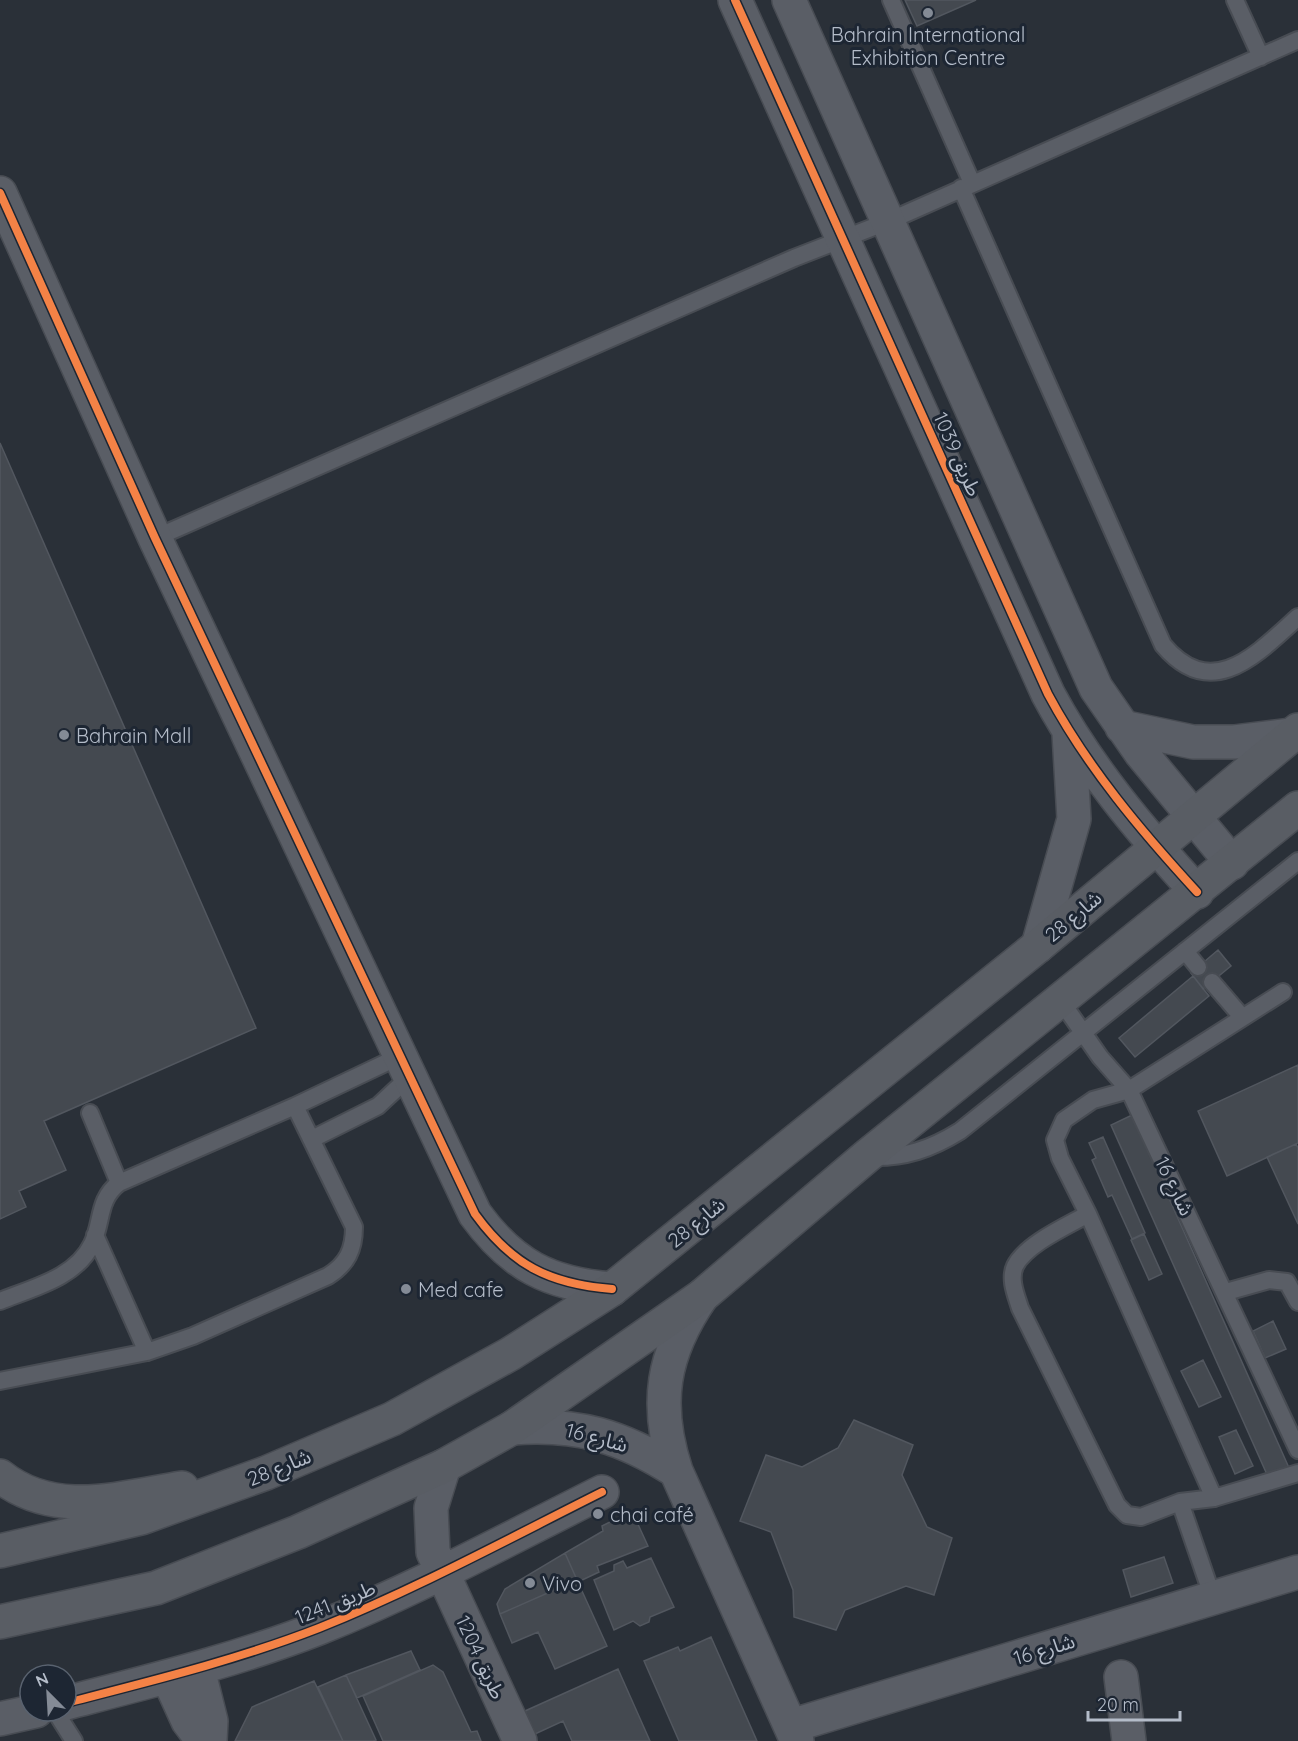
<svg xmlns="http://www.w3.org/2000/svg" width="1298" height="1741" font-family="Quicksand,'Noto Sans Arabic',sans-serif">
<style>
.building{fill:#444950;stroke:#52575f;stroke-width:1.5}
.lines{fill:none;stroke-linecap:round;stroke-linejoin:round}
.lane-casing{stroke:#484c53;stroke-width:20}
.street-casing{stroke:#484c53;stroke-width:36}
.secondary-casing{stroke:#484c53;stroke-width:36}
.lane{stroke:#5a5e66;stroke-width:16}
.street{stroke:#5a5e66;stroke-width:33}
.secondary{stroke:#595d64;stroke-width:33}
.cycleway-casing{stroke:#1d2633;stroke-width:11}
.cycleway{stroke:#f48246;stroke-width:8}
.poi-dot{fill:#848b96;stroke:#1d2633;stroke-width:2}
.labels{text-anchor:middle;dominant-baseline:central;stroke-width:6;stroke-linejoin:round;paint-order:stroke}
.poi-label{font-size:20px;fill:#b4bcc9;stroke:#1d2633;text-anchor:start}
.street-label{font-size:20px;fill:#b4bcc9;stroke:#1d2633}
</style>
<rect width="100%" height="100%" fill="#2a3038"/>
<path class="building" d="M905 0H976L917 26Z
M0 443 256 1028 44 1121 66 1170 19 1191 26 1207 0 1219Z
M1218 950 1231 966 1203 989 1191 973Z
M1193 976 1209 996 1135 1057 1119 1038Z
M1298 1065V1143L1227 1176 1198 1111Z
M1132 1115 1290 1470 1269 1479 1111 1125Z
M1103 1137 1145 1233 1132 1239 1112 1195 1108 1197 1092 1160 1096 1158 1089 1143Z
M1296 1144 1298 1148V1224L1267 1157Z
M1144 1234 1162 1274 1149 1280 1131 1240Z
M1273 1321 1286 1349 1265 1358 1253 1331Z
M1203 1360 1221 1397 1199 1407 1181 1371Z
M854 1420 913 1445 902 1475 927 1527 952 1538 934 1595 906 1586 845 1610 836 1630 794 1617 793 1590 771 1532 740 1521 766 1455 802 1467 838 1448Z
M1236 1430 1253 1466 1235 1474 1219 1437Z
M624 1515 636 1520 648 1546 597 1566 599 1572 578 1582 565 1553 603 1531 602 1526Z
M565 1553 577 1580 500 1614 497 1604 505 1589Z
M1164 1557 1173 1583 1131 1597 1123 1570Z
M651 1558 674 1607 650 1617 649 1622 640 1626 633 1621 614 1630 594 1580 614 1571V1565L623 1561 627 1568Z
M577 1580 607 1646 555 1669 538 1632 512 1643 500 1614Z
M711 1637 757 1741H679L644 1661 678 1647 680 1651Z
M411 1651 420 1670 357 1698 346 1675Z
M433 1665 443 1672 471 1732 477 1731 481 1741H383L363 1696Z
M618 1669 650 1741H572L563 1721 535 1734 525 1711Z
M346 1675 376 1740 373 1741H343L318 1687Z
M314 1681 343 1741H235L252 1707Z"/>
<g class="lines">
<g class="lane-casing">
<path id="lane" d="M891 0 972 183
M1235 0 1261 57
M961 188 1163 645C1212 703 1257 654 1298 617
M155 538 794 258 889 221 1298 40
M1185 951 1198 967
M1212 982 1242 1017
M1061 1001 1100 1057 1129 1090 1298 1450
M90 1113 119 1183
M312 1139 378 1106 408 1078
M871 1157C905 1158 931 1149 960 1131L1298 861
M1088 1214 1060 1158 1055 1140 1064 1120 1093 1100 1129 1090 1283 992
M95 1235 147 1352
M1226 1292 1269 1280 1287 1282 1298 1302
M0 1301C32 1288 76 1278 92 1244 103 1222 97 1200 119 1183L295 1106 398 1057
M0 1381 147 1352 193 1336 328 1276C347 1264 354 1250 354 1227L295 1106
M1214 1498 1088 1214C1067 1226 1026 1244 1015 1266 1009 1279 1016 1295 1020 1308L1117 1505 1127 1515 1141 1517 1180 1502 1214 1498 1298 1473
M1180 1502 1213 1598
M55 1711 74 1741"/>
</g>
<g class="street-casing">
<path id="street" d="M735 0 1048 694C1087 767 1141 831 1197 892
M789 0 1096 688 1141 753 1232 863
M0 193 155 538 475 1214C512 1265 549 1284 612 1289
M1122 727 1193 742H1234L1291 735
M1038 946 1074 819 1069 733
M702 1296C662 1354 654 1404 676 1471L797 1741
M512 1428C577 1423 622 1436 676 1471
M444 1466 431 1508 433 1552 520 1741
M198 1669 211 1721 210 1741
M168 1677 188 1721 203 1741
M1121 1677 1129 1741
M66 1703C151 1681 237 1660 319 1628 416 1589 508 1539 602 1492
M0 1719 36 1711
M791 1726 1298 1572"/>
</g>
<g class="secondary-casing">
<path id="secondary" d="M0 1476C54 1519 120 1498 182 1488
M0 1551 141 1518 266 1473 392 1419 510 1354 612 1289 1038 946 1298 730
M0 1622 156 1588 298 1532 444 1466 512 1428 702 1296 867 1156 1298 808"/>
</g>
<use href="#lane" class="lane"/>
<use href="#street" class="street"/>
<use href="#secondary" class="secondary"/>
<g class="cycleway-casing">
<path id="cycleway" d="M735 0 1048 694C1087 767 1141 831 1197 892
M0 193 155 538 475 1214C512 1265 549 1284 612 1289
M66 1703C151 1681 237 1660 319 1628 416 1589 508 1539 602 1492"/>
</g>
<use href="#cycleway" class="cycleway"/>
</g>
<g class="poi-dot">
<circle cx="928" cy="13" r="6"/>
<circle cx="64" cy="735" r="6"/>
<circle cx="406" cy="1289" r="6"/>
<circle cx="598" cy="1514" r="6"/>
<circle cx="530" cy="1583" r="6"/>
</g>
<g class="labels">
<g class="poi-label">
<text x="928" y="34" text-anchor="middle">Bahrain International<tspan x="928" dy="23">Exhibition Centre</tspan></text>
<text x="76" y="735">Bahrain Mall</text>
<text x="418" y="1289">Med cafe</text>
<text x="610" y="1514">chai café</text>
<text x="542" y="1583">Vivo</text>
</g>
<g class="street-label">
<text transform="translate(958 454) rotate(66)">طريق 1039</text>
<text transform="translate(1073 916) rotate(-40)">شارع 28</text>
<text transform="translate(1175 1186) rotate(64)">شارع 16</text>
<text transform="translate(696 1222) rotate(-39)">شارع 28</text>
<text transform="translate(597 1437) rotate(15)">شارع 16</text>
<text transform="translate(279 1467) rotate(-22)">شارع 28</text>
<text transform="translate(335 1602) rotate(-22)">طريق 1241</text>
<text transform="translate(1044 1649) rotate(-17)">شارع 16</text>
<text transform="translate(481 1657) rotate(65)">طريق 1204</text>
</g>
</g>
<g transform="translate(48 1693) rotate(336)"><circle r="28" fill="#1d2633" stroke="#59626f" stroke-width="1.5"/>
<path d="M0-4.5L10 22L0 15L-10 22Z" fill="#848b96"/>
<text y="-9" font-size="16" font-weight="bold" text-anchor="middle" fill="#b4bcc9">N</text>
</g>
<path d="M1088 1711v9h92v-9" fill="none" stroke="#b4bcc9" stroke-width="3"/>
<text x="1097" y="1711" font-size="18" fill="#b4bcc9" stroke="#1d2633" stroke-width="4.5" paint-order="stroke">20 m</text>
</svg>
